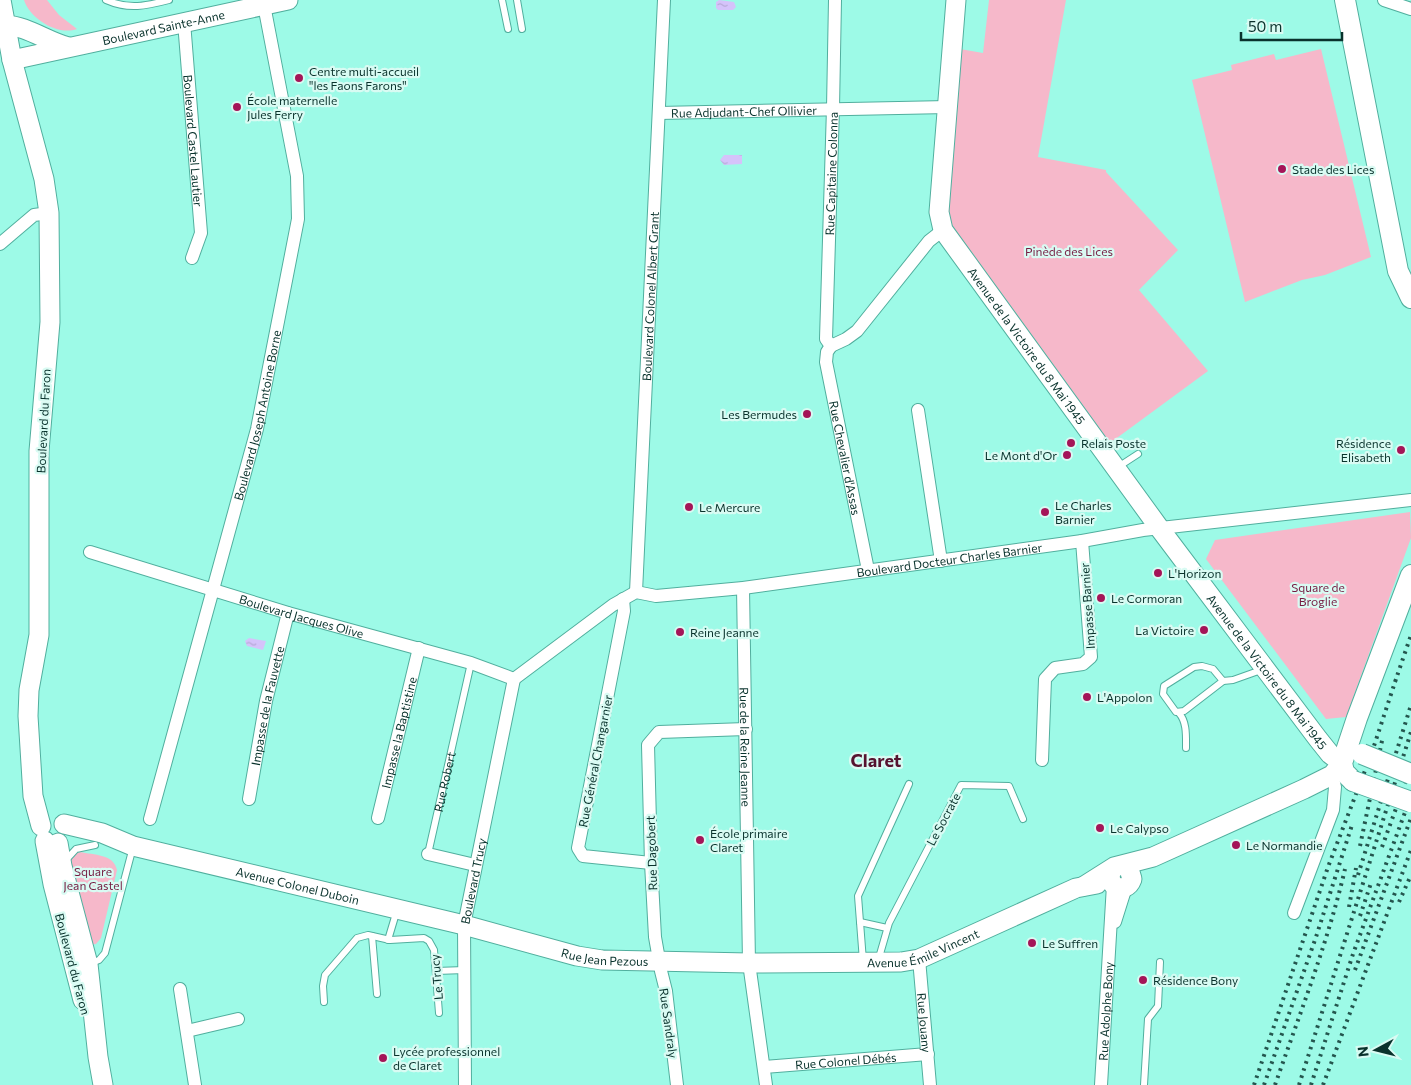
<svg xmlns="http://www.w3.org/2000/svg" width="1411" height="1085" font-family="Commissioner,sans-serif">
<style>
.park{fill:#f6b8ca}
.water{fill:url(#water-ripples)}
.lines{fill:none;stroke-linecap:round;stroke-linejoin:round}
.lane-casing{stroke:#51af9e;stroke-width:8}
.street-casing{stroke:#51af9e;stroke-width:14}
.secondary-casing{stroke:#51af9e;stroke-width:21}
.primary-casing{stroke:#51af9e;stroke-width:22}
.lane{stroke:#fff;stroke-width:6}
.street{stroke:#fff;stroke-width:12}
.secondary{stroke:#fff;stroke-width:19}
.primary{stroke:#fff;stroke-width:20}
.rail{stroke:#24564e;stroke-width:4;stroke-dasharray:2.5 5;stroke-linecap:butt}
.primary-bridge-casing{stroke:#51af9e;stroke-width:22;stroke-linecap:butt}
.primary-bridge{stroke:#fff;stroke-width:20}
.poi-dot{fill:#a41558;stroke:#d9fbf3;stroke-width:2}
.labels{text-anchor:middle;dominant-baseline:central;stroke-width:4.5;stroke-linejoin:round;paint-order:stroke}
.street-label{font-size:12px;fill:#09322c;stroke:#d9fbf3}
.poi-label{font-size:12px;fill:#09322c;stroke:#d9fbf3;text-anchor:start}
.park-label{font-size:12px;fill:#761c42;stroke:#d9fbf3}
.district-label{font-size:18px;font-weight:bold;fill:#561430;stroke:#d9fbf3}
</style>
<defs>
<pattern id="water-ripples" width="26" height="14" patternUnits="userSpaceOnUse" patternTransform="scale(1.25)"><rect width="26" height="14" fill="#d5c3fa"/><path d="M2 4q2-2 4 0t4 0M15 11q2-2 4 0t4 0" fill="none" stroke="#b6a8d6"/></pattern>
</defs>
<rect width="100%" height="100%" fill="#9dfae7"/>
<path class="park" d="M24 0H47L59 15 77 29C58 36 30 19 24 0Z
M989 0H1066L1038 157 1106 170V172L1178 250 1139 290 1208 371 1110 443 948 220 960 49 983 53Z
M1321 49 1371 257 1325 275 1302 280 1245 302 1192 80 1232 70 1231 65 1274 54 1276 60Z
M1410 512 1411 538 1346 717 1326 719 1206 559 1215 540Z
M80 852C94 855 114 854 117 870L101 938 96 944 89 945 70 859 74 854Z"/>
<path class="water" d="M719 0 734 2 736 7 733 10H718L716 8V2Z
M724 155H742V164L724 165 720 160Z
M249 638 266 641 263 650 247 646 245 641Z"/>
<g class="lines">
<g class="lane-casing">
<g id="lane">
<path d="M106 0C129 10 146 6 169 0"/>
<path d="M502 0 508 29"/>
<path d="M517 0 522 29"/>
<path d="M1118 467 1138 454"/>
<path d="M1202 666 1213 669 1223 681 1184 711 1176 712 1163 694 1164 686 1194 667Z"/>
<path d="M1223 681 1233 680 1264 669"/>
<path d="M1179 713C1187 722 1186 736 1186 748"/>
<path id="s1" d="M428 854 471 663"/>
<path d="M65 861 76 849 95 845"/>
<path d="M860 922 887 928"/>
<path d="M372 936 377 994"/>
<path d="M388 940 397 910"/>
<path d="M863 961 858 896 909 784"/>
<path d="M878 961 889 923 961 785 1009 786 1023 819"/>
<path d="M89 964 99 960 105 953 133 847"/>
<path d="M436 971 465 970"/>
<path d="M324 1002 323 986 325 975 357 938 368 935 390 940 424 938 429 941 434 950 439 1013"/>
<path d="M1144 1085 1148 1019 1158 1006 1160 962"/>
</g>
</g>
<g class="street-casing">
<g id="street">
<path d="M1384 0 1411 9"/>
<path id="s2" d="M184 22 201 233 192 258"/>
<path id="s3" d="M659 113 948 107"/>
<path d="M0 244 34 215 49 213"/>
<path id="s4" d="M831 346 826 339 833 108 835 0"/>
<path id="s5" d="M831 346 827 352 826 362 868 570"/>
<path d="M831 346 846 339 857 331 929 241 943 230"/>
<path d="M918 410 941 561"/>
<path id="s6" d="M90 552 288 613 471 663 514 679"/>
<path id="s7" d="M743 588 749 963 766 1085"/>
<path id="s8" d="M636 592 664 0"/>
<path d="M623 599 624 611 578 848 583 856 651 863"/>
<path id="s9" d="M514 679 613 605 636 592 656 596 743 588 1082 541 1143 530 1411 500"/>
<path d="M1042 760 1045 679 1055 668 1083 664 1091 657 1082 541"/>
<path id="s10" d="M249 799 266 701 288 613"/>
<path id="s11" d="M378 818 419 648"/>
<path id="s12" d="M150 819 257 429 298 219 297 176 264 5"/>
<path d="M428 854 475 865"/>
<path d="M1294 913 1333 810 1335 787 1332 775"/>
<path d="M1115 922 1126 887"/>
<path id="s13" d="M919 959 930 1085"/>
<path d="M180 989 195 1085"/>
<path d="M187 1031 238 1019"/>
<path id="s14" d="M764 1067 928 1054"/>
<path id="s15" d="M465 1085 464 925 514 679"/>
<path d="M677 1085 666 991 661 971 655 937 651 863 648 745 659 732 746 729"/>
<path id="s16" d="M1101 1085 1113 885"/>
</g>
</g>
<g class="secondary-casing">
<g id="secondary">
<path d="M1 0 12 60 44 179 49 213 50 322 39 451V635L29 690 28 716 33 796 41 826"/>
<path id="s17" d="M956 0 939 212 943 230 1160 529 1318 739 1330 754 1342 763 1332 775 1304 789 1153 857 1114 867 1084 886"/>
<path d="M5 25C27 26 46 41 68 47"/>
<path id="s18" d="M12 60 288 0"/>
<path id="s19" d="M64 824 102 833 133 846 464 925 577 956 602 960 749 963 901 962 919 959 1076 888 1097 884"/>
<path d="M45 841 53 884 83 1000"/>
<path d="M58 843 62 866 88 964 98 1057 103 1085"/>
<path d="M1112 870C1104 886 1126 896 1132 879L1129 869 1124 866"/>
</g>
</g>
<g class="primary-casing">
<path id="primary" d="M1345 0 1398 271 1411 298
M1353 781 1344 772 1342 763 1357 718 1411 575"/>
</g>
<use href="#lane" class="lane"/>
<use href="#street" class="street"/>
<use href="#secondary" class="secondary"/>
<use href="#primary" class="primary"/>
<path class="rail" d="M1395 682 1411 635
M1360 846 1383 736
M1382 847 1411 767
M1358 875 1411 705
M1399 902 1411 875
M1349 907 1356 868
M1360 916 1371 883
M1355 970 1411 818
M1254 1085 1328 867 1371 755 1397 676
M1264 1085 1316 937 1352 825
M1275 1085C1300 1013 1328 942 1345 869
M1299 1085 1411 732
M1311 1085 1353 954 1411 796
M1323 1085 1411 850"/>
<g class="primary-bridge-casing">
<path id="primary-bridge" d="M1362 754 1411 774
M1353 781 1411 802"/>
</g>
<use href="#primary-bridge" class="primary-bridge"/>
</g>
<g class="poi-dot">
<circle cx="299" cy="78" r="5"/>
<circle cx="237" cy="107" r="5"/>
<circle cx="1282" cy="169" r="5"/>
<circle cx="807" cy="414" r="5"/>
<circle cx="1071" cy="443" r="5"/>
<circle cx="1401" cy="450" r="5"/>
<circle cx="1067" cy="455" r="5"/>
<circle cx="689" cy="507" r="5"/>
<circle cx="1045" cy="512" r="5"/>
<circle cx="1158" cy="573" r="5"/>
<circle cx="1101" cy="598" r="5"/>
<circle cx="1204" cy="630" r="5"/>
<circle cx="680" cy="632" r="5"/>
<circle cx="1087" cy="697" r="5"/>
<circle cx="1100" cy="828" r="5"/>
<circle cx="700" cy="840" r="5"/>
<circle cx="1236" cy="845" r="5"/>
<circle cx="1032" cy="943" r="5"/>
<circle cx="1143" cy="980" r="5"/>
<circle cx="383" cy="1058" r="5"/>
</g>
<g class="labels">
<g class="street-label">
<text stroke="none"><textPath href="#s18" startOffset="155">Boulevard Sainte-Anne</textPath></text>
<text stroke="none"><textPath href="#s3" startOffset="85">Rue Adjudant-Chef Ollivier</textPath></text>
<text stroke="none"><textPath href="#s2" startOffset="119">Boulevard Castel Lautier</textPath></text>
<text stroke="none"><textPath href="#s4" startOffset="174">Rue Capitaine Colonna</textPath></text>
<text stroke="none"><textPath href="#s8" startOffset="296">Boulevard Colonel Albert Grant</textPath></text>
<text stroke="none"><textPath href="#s17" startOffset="374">Avenue de la Victoire du 8 Mai 1945</textPath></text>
<text stroke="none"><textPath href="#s12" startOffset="418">Boulevard Joseph Antoine Borne</textPath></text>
<text transform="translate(43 421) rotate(-87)">Boulevard du Faron</text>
<text stroke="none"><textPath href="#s5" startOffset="115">Rue Chevalier d'Assas</textPath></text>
<text stroke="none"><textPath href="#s9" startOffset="466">Boulevard Docteur Charles Barnier</textPath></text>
<text transform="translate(1087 606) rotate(-94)">Impasse Barnier</text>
<text stroke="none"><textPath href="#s6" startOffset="221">Boulevard Jacques Olive</textPath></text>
<text stroke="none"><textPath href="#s17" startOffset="779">Avenue de la Victoire du 8 Mai 1945</textPath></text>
<text stroke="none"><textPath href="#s10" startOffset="95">Impasse de la Fauvette</textPath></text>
<text stroke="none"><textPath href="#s11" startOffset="88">Impasse la Baptistine</textPath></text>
<text stroke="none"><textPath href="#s7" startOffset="159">Rue de la Reine Jeanne</textPath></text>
<text transform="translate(595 761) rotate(-79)">Rue Général Changarnier</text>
<text stroke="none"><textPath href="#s1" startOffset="74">Rue Robert</textPath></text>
<text transform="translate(943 819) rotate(-62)">Le Socrate</text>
<text transform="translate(651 853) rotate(-92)">Rue Dagobert</text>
<text stroke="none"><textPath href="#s15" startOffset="205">Boulevard Trucy</textPath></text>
<text stroke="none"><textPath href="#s19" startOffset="242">Avenue Colonel Duboin</textPath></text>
<text stroke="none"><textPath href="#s19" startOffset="879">Avenue Émile Vincent</textPath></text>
<text stroke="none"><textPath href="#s19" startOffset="558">Rue Jean Pezous</textPath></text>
<text transform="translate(73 964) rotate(75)">Boulevard du Faron</text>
<text transform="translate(436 977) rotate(-95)">Le Trucy</text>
<text stroke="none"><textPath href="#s16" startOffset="74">Rue Adolphe Bony</textPath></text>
<text stroke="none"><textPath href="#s13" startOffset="64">Rue Jouany</textPath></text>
<text transform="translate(669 1023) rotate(82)">Rue Sandraly</text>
<text stroke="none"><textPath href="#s14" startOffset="82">Rue Colonel Débés</textPath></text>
</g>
<g class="poi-label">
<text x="309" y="71">Centre multi-accueil<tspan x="309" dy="14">"les Faons Farons"</tspan></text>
<text x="247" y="100">École maternelle<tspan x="247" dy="14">Jules Ferry</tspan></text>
<text x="1292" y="169">Stade des Lices</text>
<text x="797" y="414" text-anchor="end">Les Bermudes</text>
<text x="1081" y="443">Relais Poste</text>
<text x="1391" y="443" text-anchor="end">Résidence<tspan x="1391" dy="14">Elisabeth</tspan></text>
<text x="1057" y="455" text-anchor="end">Le Mont d'Or</text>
<text x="1055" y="505">Le Charles<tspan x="1055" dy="14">Barnier</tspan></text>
<text x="699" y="507">Le Mercure</text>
<text x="1168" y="573">L'Horizon</text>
<text x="1111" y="598">Le Cormoran</text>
<text x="1194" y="630" text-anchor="end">La Victoire</text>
<text x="690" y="632">Reine Jeanne</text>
<text x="1097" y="697">L'Appolon</text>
<text x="1110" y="828">Le Calypso</text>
<text x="710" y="833">École primaire<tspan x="710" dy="14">Claret</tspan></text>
<text x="1246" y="845">Le Normandie</text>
<text x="1042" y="943">Le Suffren</text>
<text x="1153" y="980">Résidence Bony</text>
<text x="393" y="1051">Lycée professionnel<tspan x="393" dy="14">de Claret</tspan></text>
</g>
<g class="park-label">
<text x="1069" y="251">Pinède des Lices</text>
<text x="1318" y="587">Square de<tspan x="1318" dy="14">Broglie</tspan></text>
<text x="93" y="871">Square<tspan x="93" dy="14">Jean Castel</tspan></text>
</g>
<g class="district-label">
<text x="876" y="760">Claret</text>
</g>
</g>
<g transform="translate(1376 1050) rotate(263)" stroke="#d9fbf3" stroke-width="4" paint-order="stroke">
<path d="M0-4L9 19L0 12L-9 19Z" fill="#09322c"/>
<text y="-8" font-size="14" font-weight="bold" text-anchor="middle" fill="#09322c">N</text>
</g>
<path d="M1241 32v8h101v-8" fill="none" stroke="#09322c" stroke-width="2.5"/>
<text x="1248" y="32" font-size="15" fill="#09322c" stroke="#d9fbf3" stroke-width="4" paint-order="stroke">50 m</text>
</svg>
